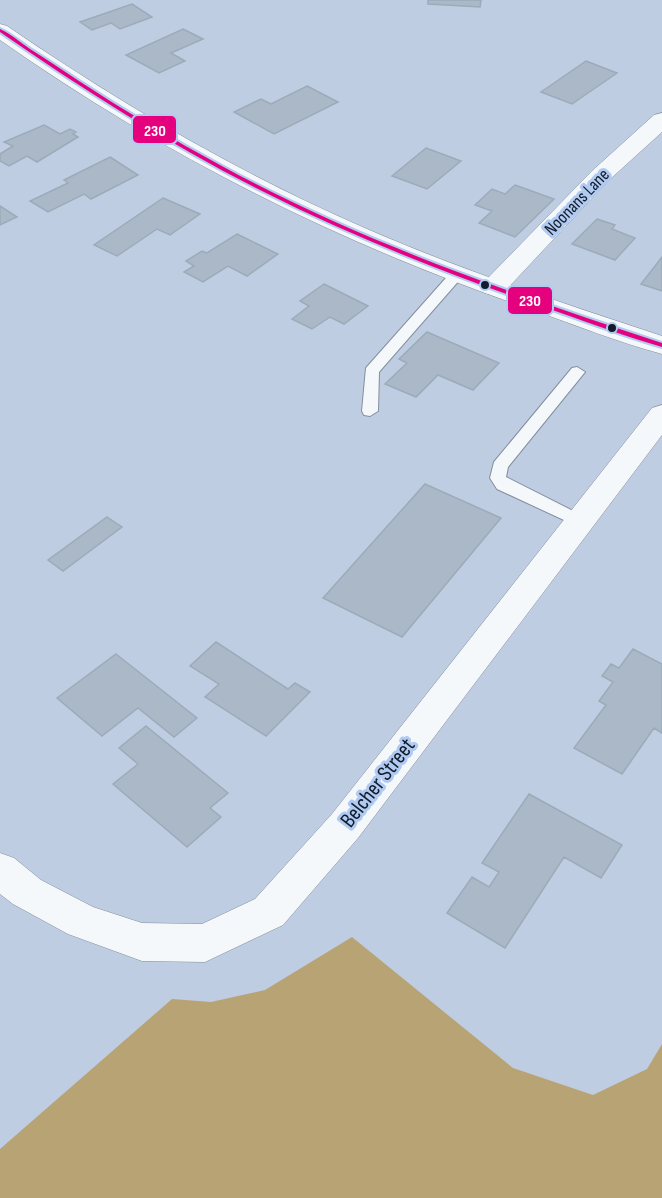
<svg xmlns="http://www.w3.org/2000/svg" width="662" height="1198" font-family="'Sofia Sans Condensed',sans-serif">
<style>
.forest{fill:#b8a375}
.building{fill:#aab8c7;stroke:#9cabba;stroke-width:1.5}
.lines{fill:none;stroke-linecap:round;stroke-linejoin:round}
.service-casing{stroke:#838e9d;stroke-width:2}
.minor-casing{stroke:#838e9d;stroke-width:1}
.secondary-casing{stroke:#838e9d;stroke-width:1}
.service{fill:#f5f8fb;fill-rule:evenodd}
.minor{fill:#f5f8fb;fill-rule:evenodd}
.secondary{fill:#f5f8fb;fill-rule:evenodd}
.bus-1-casing{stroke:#b0caf1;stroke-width:4}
.bus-1{fill:#e5007d;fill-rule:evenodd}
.bus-dot{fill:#121b29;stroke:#b0caf1;stroke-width:2}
.labels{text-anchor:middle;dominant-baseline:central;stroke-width:6;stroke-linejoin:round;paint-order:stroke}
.far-street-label{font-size:18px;fill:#121b29;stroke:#b0caf1}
.street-label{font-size:22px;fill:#121b29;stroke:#b0caf1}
.line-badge{stroke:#b0caf1;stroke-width:2}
.badge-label{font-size:16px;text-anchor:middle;font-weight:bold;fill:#fff}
</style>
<rect width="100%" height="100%" fill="#bfcde2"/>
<path class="forest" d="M352 937 513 1068 593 1095 647 1069 662 1044V1198H0V1149L172 999 211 1002 265 990Z"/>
<path class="building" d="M428 0H481L480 7 428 4Z
M132 4 152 17 120 29 111 23 92 30 80 22Z
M183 29 203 39 171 53 185 61 159 73 126 55Z
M586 61 617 73 572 104 541 92Z
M307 86 338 102 274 134 234 112 261 99 271 104Z
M44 125 60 134 70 129 76 132 73 134 78 137 37 162 27 156 9 166 0 161V154L13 146 4 142Z
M426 148 461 161 427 189 392 176Z
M110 157 138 175 91 199 84 194 48 212 30 201 68 183 64 180Z
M515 185 554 199 515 237 479 223 492 211 475 205 492 189 505 194Z
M163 198 200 214 170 235 157 229 117 256 94 245Z
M0 206 17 217 0 225Z
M597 219 615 225 612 229 635 238 615 260 572 244Z
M237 234 278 254 247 276 228 266 203 282 184 272 194 266 186 261 202 251 207 253Z
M662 257V291L641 284Z
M324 284 368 306 344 324 330 317 312 329 292 319 309 306 300 301Z
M427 332 499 363 473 390 438 375 416 397 385 384 407 363 399 359Z
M425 484 501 518 402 637 323 598Z
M107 517 122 527 63 571 48 560Z
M216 642 288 689 295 683 310 692 266 736 205 697 219 684 190 666Z
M633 649 662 664V733L654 728 622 774 574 748 606 705 599 701 613 682 602 676 611 664 619 668Z
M116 654 197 718 174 737 138 708 102 736 57 698Z
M146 726 228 793 210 808 221 817 187 847 113 784 138 764 119 748Z
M529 794 622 845 601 878 564 857 505 948 447 913 472 877 489 887 499 872 482 863Z"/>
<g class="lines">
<g class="service-casing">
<path id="service" d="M458 269 463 270V276L379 372 378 411 370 416 364 415 362 411 366 368 453 270Z
M577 367 585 372 508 467 506 477 585 517 588 521 579 527 497 489 490 478 494 462 572 368Z"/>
</g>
<g class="minor-casing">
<path id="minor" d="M662 113V132L608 181 503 293 494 295 485 293 481 287 485 281 592 171 654 115Z
M662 405V435L358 838 283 925 205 962 142 961 68 934 13 904 0 894V853L14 858 41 880 93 907 142 923 202 924 255 899 332 814 652 408Z"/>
</g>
<g class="secondary-casing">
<path id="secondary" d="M0 24 7 26C121 104 240 174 367 229 463 271 563 303 662 336V354C618 342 575 325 533 310 340 244 167 157 0 40Z"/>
</g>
<use href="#service" class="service"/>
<use href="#minor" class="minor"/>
<use href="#secondary" class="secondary"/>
<g class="bus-1-casing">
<path id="bus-1" d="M0 29C11 34 20 42 30 49 47 60 63 70 79 81 125 111 172 139 220 165 360 242 511 293 662 343V347C627 337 593 324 558 312 458 278 359 240 264 192 172 146 85 91 0 32Z"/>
</g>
<use href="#bus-1" class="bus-1"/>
</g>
<g class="bus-dot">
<circle cx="485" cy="285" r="5"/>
<circle cx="612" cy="328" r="5"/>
</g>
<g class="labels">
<g class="far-street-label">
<text transform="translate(577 202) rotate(-46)">Noonans Lane</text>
</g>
<g class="street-label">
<text transform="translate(378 783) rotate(-52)">Belcher Street</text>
</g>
</g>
<g class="line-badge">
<rect x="132" y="115" width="45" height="29" rx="6" fill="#e5007d"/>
<rect x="507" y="286" width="46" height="29" rx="6" fill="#e5007d"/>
</g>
<g class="badge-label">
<text x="155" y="136">230</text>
<text x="530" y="306">230</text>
</g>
</svg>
